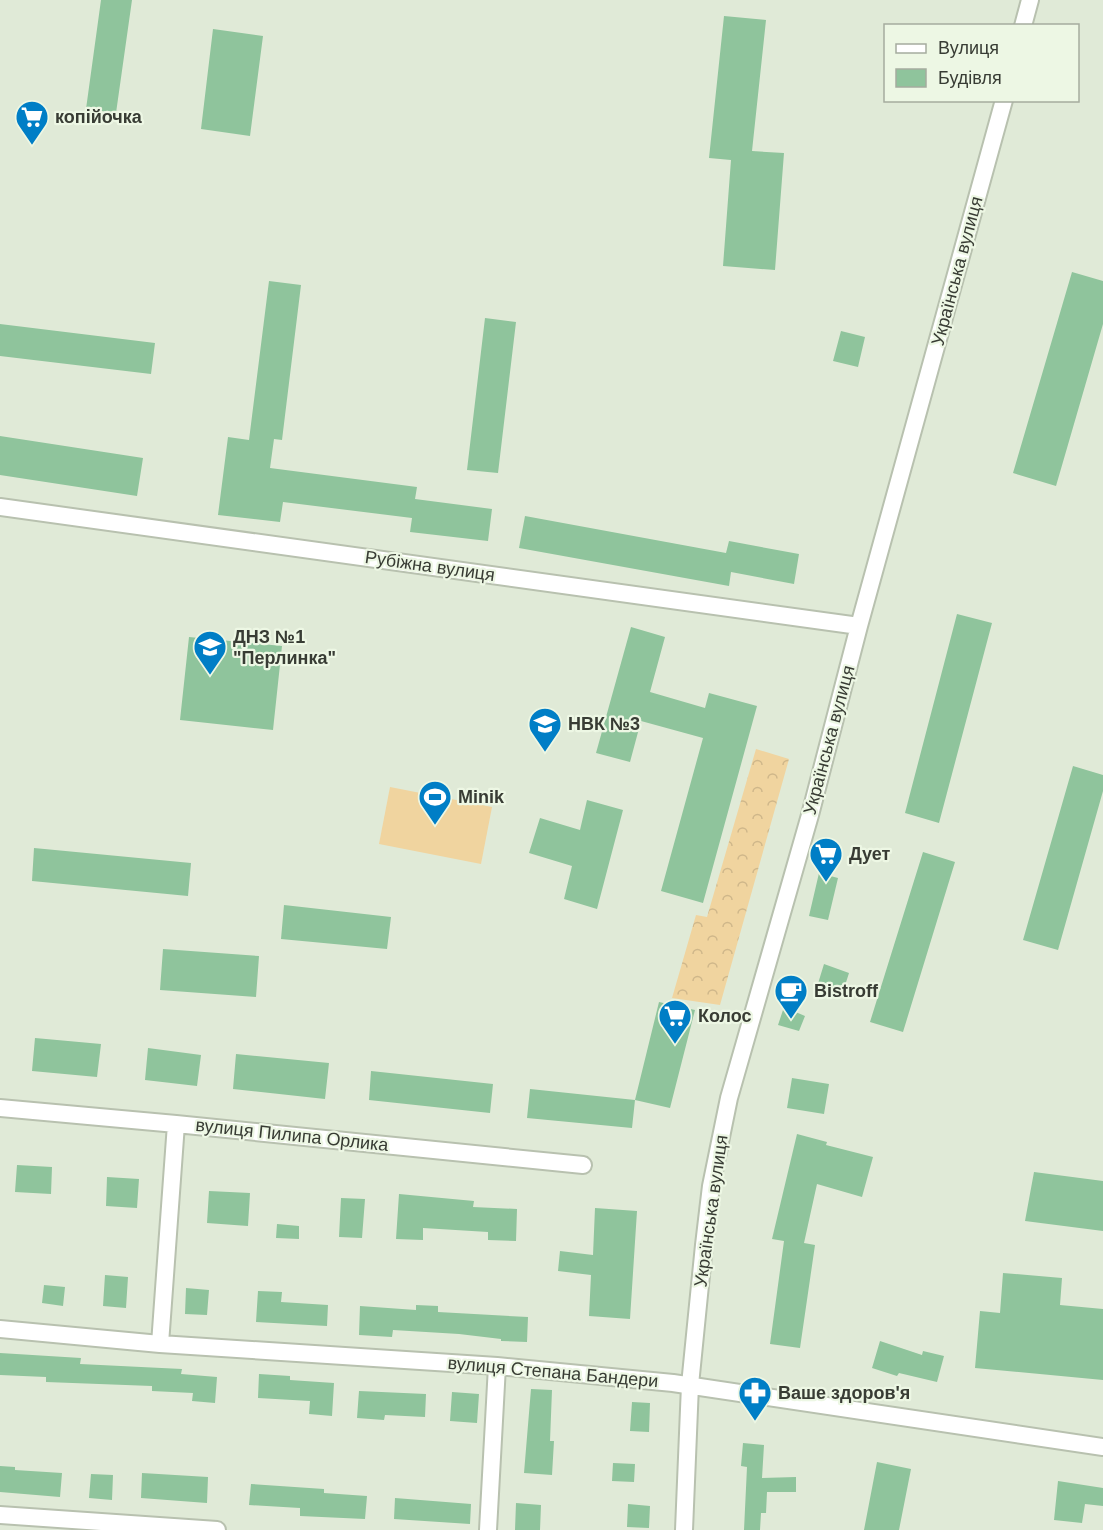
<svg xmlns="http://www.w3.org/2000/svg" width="1103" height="1530" font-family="Helvetica,sans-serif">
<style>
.forest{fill:url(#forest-crowns)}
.garden{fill:#f0d49f}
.building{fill:#8fc49c}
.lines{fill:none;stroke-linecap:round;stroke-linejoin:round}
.street-casing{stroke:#b8c1af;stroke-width:20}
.street{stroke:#fff;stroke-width:16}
.labels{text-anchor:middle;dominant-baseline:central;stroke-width:4.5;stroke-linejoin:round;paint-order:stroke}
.poi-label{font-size:18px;font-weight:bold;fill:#383c34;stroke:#edf7e4;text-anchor:start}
.street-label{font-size:18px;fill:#383c34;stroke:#edf7e4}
</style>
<defs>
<pattern id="forest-crowns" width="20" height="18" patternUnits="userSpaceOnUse" patternTransform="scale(1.5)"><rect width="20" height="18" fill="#f0d49f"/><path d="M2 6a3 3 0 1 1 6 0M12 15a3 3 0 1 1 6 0" fill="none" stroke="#cfb78a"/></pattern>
</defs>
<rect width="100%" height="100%" fill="#e0ead7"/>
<path class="forest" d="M756 749 789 759 720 1005 672 998 696 915 707 917Z"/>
<path class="garden" d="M390 787 492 807 481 864 379 844Z"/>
<path class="building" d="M101 0H132L116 113 86 109Z
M724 16 766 20 752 151 784 153 775 270 723 266 731 160 709 158Z
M213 29 263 36 250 136 201 129Z
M1072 272 1103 281V324L1056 486 1013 473Z
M269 281 301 285 282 440 274 439 270 468 417 487 415 499 492 509 488 541 410 532 412 518 283 502 280 522 218 515 228 437 249 440Z
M485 318 516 322 498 473 467 470Z
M0 324 155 343 151 374 0 356Z
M841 331 865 337 858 367 833 361Z
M0 436 143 458 137 496 0 475Z
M525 516 726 553 729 541 799 554 794 584 731 572 729 586 519 548Z
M957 614 992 623 939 823 905 813Z
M631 627 665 637 650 692 705 708 709 693 757 706 703 903 661 891 703 738 641 721 630 762 596 753Z
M189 637 282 646 273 730 180 720Z
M1073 766 1103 775V791L1058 950 1023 940Z
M587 800 623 810 597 909 564 899 572 866 529 853 540 818 580 830Z
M34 848 191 863 188 896 32 881Z
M923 852 955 862 903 1032 870 1022Z
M819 873 838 878 828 920 809 916Z
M284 905 391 917 387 949 281 939Z
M163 949 259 956 256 997 160 990Z
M824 964 849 973 841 998 816 990Z
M659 1002 695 1010 670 1108 635 1100Z
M784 1007 805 1016 799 1031 778 1025Z
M35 1038 101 1044 97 1077 32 1071Z
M148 1048 201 1055 197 1086 145 1080Z
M236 1054 329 1063 325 1099 233 1089Z
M371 1071 493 1084 490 1113 369 1100Z
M792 1078 829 1084 824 1114 787 1108Z
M530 1089 635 1100 632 1128 527 1118Z
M797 1134 827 1142 826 1145 873 1157 862 1197 817 1184 804 1243 815 1245 800 1348 770 1344 784 1241 772 1239Z
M17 1165 52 1167 51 1194 15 1192Z
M1034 1172 1103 1181V1231L1025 1221Z
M107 1177 139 1179 137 1208 106 1206Z
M209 1191 250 1193 248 1226 207 1223Z
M399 1194 474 1201 473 1207 517 1209 516 1241 488 1240V1232L423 1228V1240L396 1239Z
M341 1198 365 1199 362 1238 339 1237Z
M595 1208 637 1211 630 1319 589 1316 591 1275 558 1271 560 1251 593 1255Z
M277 1224 299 1226V1239L276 1238Z
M1003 1273 1062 1278 1060 1305 1103 1309V1380L975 1368 980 1311 1000 1313Z
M105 1275 128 1277 126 1308 103 1306Z
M44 1285 65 1287 63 1306 42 1303Z
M186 1288 209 1290 207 1315 185 1314Z
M258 1291 282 1292 281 1302 328 1305 327 1326 256 1322Z
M416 1305 438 1306V1312L528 1317 527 1342 501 1341V1339L459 1334 393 1330 392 1337 359 1335 360 1306 416 1310Z
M880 1341 922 1355 923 1351 944 1356 937 1382 899 1373 897 1376 872 1368Z
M0 1353 81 1358 80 1364 182 1369 181 1374 217 1377 215 1403 192 1401 193 1393 152 1391V1386L46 1382V1377L0 1375Z
M259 1374 290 1376V1380L334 1383 332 1416 309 1414 310 1401 258 1398Z
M531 1389 552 1390 550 1441H554L552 1475 524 1473Z
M359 1391 426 1394 425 1417 385 1415 384 1420 357 1418Z
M452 1392 479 1394 477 1423 450 1421Z
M632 1402 650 1403 649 1432 630 1431Z
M743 1443 764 1445 762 1478 796 1477V1492H767L766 1513H761L760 1530H744L747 1467 741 1466Z
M877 1462 911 1469 899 1530H864Z
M613 1463 635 1464 634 1482 612 1481Z
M0 1466 15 1467V1470L62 1473 60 1497 0 1492Z
M142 1473 208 1477 207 1503 141 1498Z
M91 1474 113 1475 112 1500 89 1498Z
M1058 1481 1103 1488V1506L1085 1504 1082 1523 1054 1520Z
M251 1484 324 1489V1493L367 1496 365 1519 300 1516V1508L249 1505Z
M395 1498 471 1504 470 1524 394 1519Z
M516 1503 541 1505 540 1530H515Z
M628 1504 650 1506 649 1528 627 1527Z"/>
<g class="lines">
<g class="street-casing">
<path id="street" d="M1023 26 1030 0
M0 507 859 626
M0 1108 176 1124 583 1165
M0 1329 160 1344 497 1366 673 1383 1103 1447
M160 1344 176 1124
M0 1515 217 1530
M488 1530 497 1366
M684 1530 690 1385 704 1245 711 1186 729 1098 810 815 859 626 1004 100"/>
</g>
<use href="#street" class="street"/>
</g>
<defs>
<g id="supermarket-pin" transform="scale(1.725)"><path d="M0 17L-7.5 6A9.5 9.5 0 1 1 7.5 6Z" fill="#007ec6" stroke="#edf7e4"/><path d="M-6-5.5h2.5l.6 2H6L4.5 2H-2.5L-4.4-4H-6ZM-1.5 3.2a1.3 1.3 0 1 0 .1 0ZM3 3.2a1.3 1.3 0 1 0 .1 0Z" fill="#fff"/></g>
<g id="school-pin" transform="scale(1.725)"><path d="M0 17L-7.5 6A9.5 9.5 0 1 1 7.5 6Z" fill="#007ec6" stroke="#edf7e4"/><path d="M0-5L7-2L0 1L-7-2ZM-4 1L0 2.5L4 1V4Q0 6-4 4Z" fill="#fff"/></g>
<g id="stadium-pin" transform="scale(1.725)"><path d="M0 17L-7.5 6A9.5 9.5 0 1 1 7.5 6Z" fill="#007ec6" stroke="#edf7e4"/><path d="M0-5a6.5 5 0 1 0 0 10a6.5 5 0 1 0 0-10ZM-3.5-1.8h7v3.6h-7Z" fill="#fff"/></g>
<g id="cafe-pin" transform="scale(1.725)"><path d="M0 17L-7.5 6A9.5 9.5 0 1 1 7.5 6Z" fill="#007ec6" stroke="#edf7e4"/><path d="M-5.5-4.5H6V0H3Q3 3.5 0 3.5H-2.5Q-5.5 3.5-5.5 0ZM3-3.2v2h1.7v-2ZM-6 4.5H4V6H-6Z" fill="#fff"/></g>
<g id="pharmacy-pin" transform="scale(1.725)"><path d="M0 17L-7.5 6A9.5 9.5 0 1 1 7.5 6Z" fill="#007ec6" stroke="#edf7e4"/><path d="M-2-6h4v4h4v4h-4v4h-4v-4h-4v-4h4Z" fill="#fff"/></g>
</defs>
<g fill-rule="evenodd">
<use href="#supermarket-pin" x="32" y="117"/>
<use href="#school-pin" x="210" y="647"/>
<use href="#school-pin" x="545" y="724"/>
<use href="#stadium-pin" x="435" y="797"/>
<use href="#supermarket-pin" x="826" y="854"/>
<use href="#cafe-pin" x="791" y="991"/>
<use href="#supermarket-pin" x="675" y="1016"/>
<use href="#pharmacy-pin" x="755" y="1393"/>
</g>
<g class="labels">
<g class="poi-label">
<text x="55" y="117">копійочка</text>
<text x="233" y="637">ДНЗ №1<tspan x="233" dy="21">"Перлинка"</tspan></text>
<text x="568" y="724">НВК №3</text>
<text x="458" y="797">Minik</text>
<text x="849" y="854">Дует</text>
<text x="814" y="991">Bistroff</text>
<text x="698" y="1016">Колос</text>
<text x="778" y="1393">Ваше здоров'я</text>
</g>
<g class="street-label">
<text transform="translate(957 271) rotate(-75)">Українська вулиця</text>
<text transform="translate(430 566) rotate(8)">Рубіжна вулиця</text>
<text transform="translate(829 740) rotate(-75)">Українська вулиця</text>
<text transform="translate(292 1135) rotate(6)">вулиця Пилипа Орлика</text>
<text transform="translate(711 1211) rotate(-82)">Українська вулиця</text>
<text transform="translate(553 1372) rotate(5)">вулиця Степана Бандери</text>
</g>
</g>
<rect x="884" y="24" width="195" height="78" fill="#edf7e4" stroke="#a5ac9e" stroke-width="1.5"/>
<rect x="896" y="44" width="30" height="9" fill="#ffffff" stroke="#a5ac9e" stroke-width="1.5"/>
<text x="938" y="54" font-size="18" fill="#383c34">Вулиця</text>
<rect x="896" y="69" width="30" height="18" fill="#8fc49c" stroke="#a5ac9e" stroke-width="1.5"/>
<text x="938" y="84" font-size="18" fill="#383c34">Будівля</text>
</svg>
